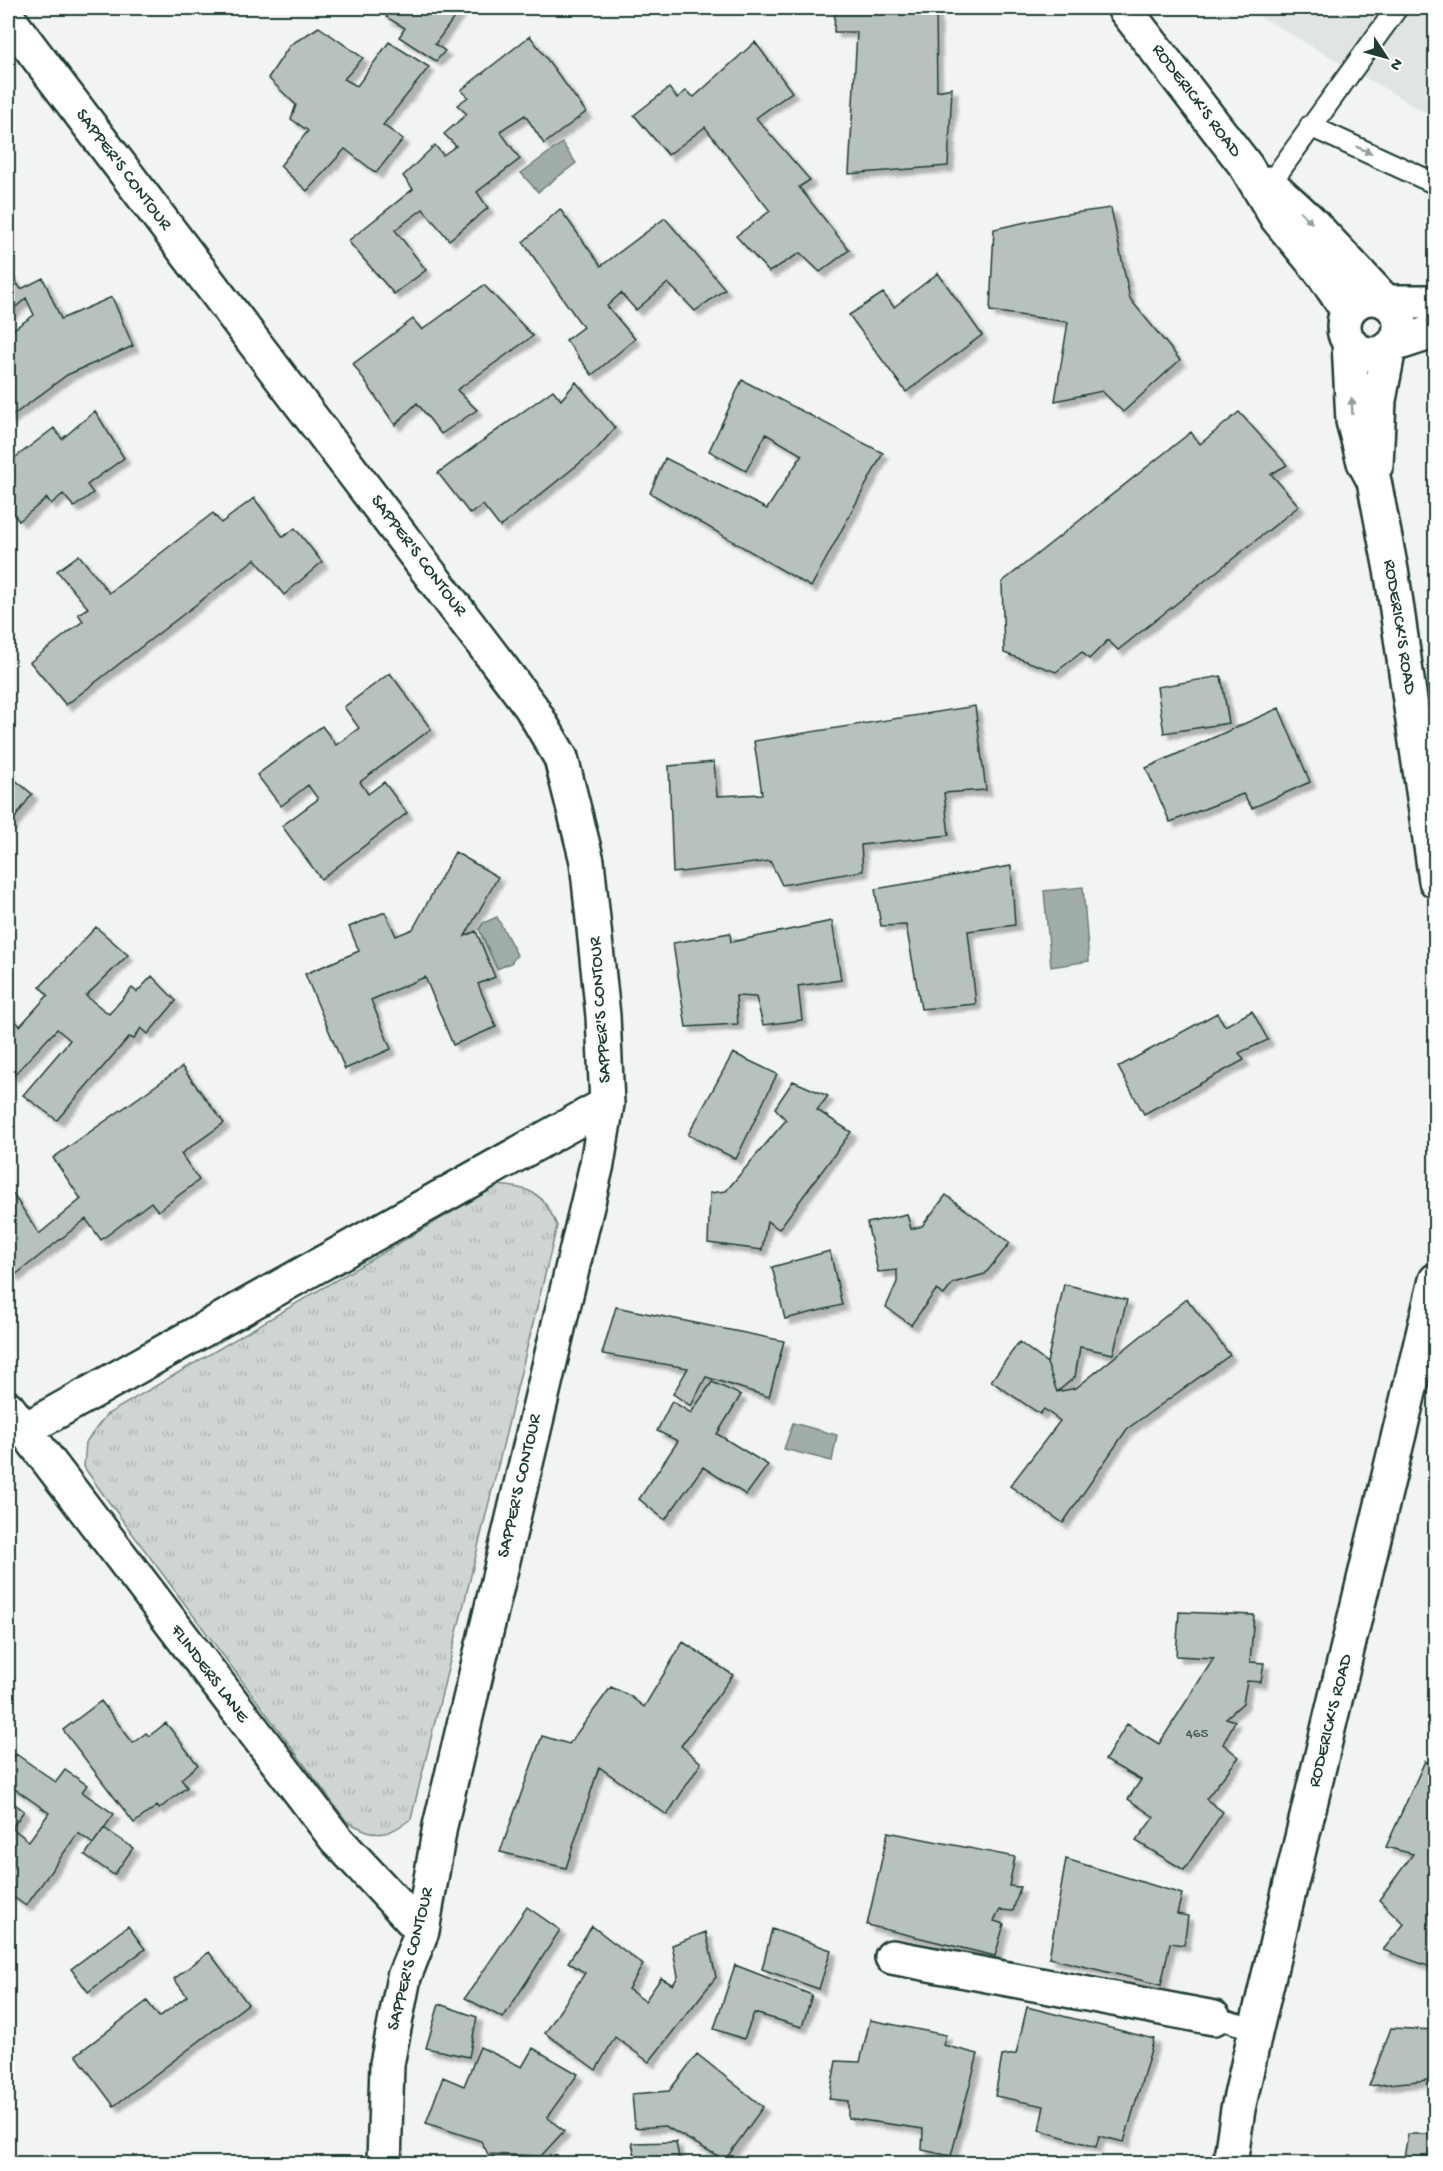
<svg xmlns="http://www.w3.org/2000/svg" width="1443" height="2171" font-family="'Gochi Hand',sans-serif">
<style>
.built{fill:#e0e4e3}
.park{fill:url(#park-tufts);stroke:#768984;stroke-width:1.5}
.water{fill:#a1adaa;stroke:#6d807b;stroke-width:1.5}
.building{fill:#b7c1bd;stroke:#1f3d34;stroke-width:1.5;filter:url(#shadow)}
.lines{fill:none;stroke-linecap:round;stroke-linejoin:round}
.lane-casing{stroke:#1f3d34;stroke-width:24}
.street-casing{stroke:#1f3d34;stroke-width:38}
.lane{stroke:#fff;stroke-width:20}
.street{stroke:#fff;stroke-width:33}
.oneway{fill:#8f9e9a}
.labels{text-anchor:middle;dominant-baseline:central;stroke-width:4.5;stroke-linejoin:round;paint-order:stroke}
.number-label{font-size:15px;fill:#455e56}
.street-label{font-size:18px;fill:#1f3d34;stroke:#fff}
</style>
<defs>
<pattern id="park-tufts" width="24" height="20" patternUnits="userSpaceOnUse" patternTransform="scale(1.5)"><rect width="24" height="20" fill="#ced5d3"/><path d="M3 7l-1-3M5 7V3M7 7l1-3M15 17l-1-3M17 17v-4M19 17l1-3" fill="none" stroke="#b0b8b6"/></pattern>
<filter id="shadow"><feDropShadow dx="5.5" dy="5.5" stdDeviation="1.5" flood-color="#0004"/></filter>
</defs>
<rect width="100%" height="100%" fill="#f2f3f3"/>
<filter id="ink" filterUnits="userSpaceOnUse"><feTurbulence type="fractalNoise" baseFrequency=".0167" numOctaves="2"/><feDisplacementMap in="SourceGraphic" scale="12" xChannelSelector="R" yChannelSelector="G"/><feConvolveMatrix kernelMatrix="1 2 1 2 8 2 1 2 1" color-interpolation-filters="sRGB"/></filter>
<g filter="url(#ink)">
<path class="built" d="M1245 8H1435V118L1351 69Z"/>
<path class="park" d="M498 1185C533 1189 543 1192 557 1226L411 1819C382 1839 379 1837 347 1822L100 1490 84 1467 86 1442 106 1415Z"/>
<path class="water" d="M562 143 576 163 538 192 521 173Z
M1083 887 1089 961 1051 967 1044 891Z
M497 917 517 955 511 963 497 969 479 929 483 923Z
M793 1423 837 1435 832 1461 784 1449Z"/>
<path class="building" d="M393 8H461L435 44 445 51 436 61 399 37 405 28 386 17Z
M835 8H936L937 91 952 88 948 166 849 174 857 32H834Z
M319 27 363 58 344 79 357 86 389 42 429 67 383 125 403 139 376 173 345 149 307 191 280 166 308 131 291 119 296 105 268 78 290 45Z
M530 36 586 112 544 144 525 115 500 131 520 159 477 192 488 208 449 240 423 209 395 230 426 270 394 294 348 241 413 189 403 176 435 145 443 155 456 146 444 134 467 114 457 105 468 97 461 90Z
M755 42 792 92 756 118 810 180 799 187 849 250 820 272 800 253 769 272 736 236 770 211 705 127 668 155 634 115 669 88 677 98 686 91 694 97Z
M1111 208 1130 299 1180 360 1123 412 1102 391 1055 401 1068 322 990 311 994 229 1059 215Z
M560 209 601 266 665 218 725 289 695 311 668 283 636 310 621 293 607 306 635 339 592 375 566 340 583 327 523 242Z
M8 271 21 289 43 278 61 319 112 297 133 346 67 375 8 419V333L34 315 26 298 8 314Z
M938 273 982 335 906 392 849 315 883 293 894 307Z
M484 285 533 336 457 390 477 410 441 434 417 403 395 425 353 364 413 319 422 330Z
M742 380 883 453 811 587 650 493 665 458 767 509 802 455 766 434 746 471 709 451Z
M576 382 615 428 596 450 500 527 483 505 470 514 438 473 553 390 561 400Z
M95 411 124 458 87 485 93 493 74 507 63 494 51 504 47 498 19 521 8 507V463L54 428 62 439Z
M1239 412 1287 465 1271 474 1299 506 1118 650 1108 640 1089 659 1082 652 1056 672 1004 653 1002 582 1191 432 1200 444Z
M254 498 283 537 295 528 322 562 284 595 255 559 66 705 30 662 83 621 78 614 88 608 57 571 79 555 109 593 213 513 221 523Z
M390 673 431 729 360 782 368 794 384 782 407 813 321 879 282 826 318 799 308 785 281 806 257 775 322 726 336 745 359 728 344 707Z
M1221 676 1229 723 1164 733 1157 687Z
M975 706 986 790 944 793 949 835 861 845 863 871 782 885 770 861 673 873 669 766 714 762 717 796 762 794 754 741Z
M1279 708 1310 782 1252 808 1243 794 1170 822 1146 768Z
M8 774 32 794 8 828Z
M455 852 498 877 465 936 476 931 495 977 478 984 496 1027 453 1045 425 977 371 1000 391 1049 345 1069 305 974 359 951 349 927 385 912 396 936 413 929Z
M1011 866 1015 925 968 931 976 1004 921 1009 906 925 881 926 875 889Z
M832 921 841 980 798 986 802 1020 763 1025 756 997 736 996 738 1024 686 1027 673 943 730 933 731 942Z
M96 927 128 955 86 996 109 1014 132 988 137 992 152 976 176 1001 148 1034 141 1028 134 1039 129 1037 57 1120 23 1095 70 1040 57 1029 13 1076 8 1072V1013L20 1026 48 995 40 987Z
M1252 1011 1268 1040 1239 1053 1244 1060 1144 1114 1118 1067 1217 1013 1225 1026Z
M733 1053 777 1074 736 1159 688 1135Z
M182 1067 224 1123 181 1154 199 1180 158 1211 151 1202 101 1240 86 1219 14 1276 8 1266V1198L13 1194 39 1234 81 1199 53 1158Z
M793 1081 828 1096 817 1110 851 1132 779 1229 767 1221 762 1250 708 1243 710 1193 726 1191 786 1120 775 1108Z
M946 1195 1010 1243 985 1274 953 1283 944 1295 936 1290 911 1325 886 1307 897 1282V1270L878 1272 867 1223 907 1214 911 1229 922 1226Z
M830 1251 842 1305 785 1319 772 1267Z
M1064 1284 1127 1300 1113 1354 1080 1347 1075 1377 1057 1392 1047 1363Z
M1187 1299 1230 1355 1127 1429 1063 1523 1010 1486 1060 1421 1044 1409 1040 1414 991 1381 1019 1342 1047 1363 1057 1392 1076 1388Z
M616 1307 784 1341 769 1397 706 1377 691 1406 673 1394 688 1368 602 1354Z
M712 1382 741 1395 717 1434 768 1465 746 1495 703 1467 665 1520 639 1499 678 1441 657 1431 672 1401 691 1413Z
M1179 1612 1254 1615 1250 1662 1264 1663 1261 1682 1247 1681 1243 1703 1226 1718 1235 1721 1223 1744 1239 1757 1206 1799 1223 1812 1184 1870 1136 1841 1154 1817 1128 1799 1141 1780 1105 1760 1127 1724 1159 1744 1214 1658 1176 1656Z
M683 1642 733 1675 681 1746 701 1763 667 1815 599 1767 566 1868 500 1852 542 1736 569 1744 611 1687 630 1696 644 1707Z
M101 1701 133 1743 146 1733 149 1736 166 1723 198 1765 181 1779 187 1787 159 1809 157 1806 134 1823 63 1730Z
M16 1754 56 1782 65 1770 87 1785 82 1792 114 1814 93 1844 78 1833 26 1906 8 1893V1799L24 1811 12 1828 29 1841 49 1813 8 1784V1766Z
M1425 1761 1436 1766V1969L1383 1950 1404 1924 1379 1900 1413 1854 1386 1847Z
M104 1828 133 1848 114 1875 85 1855Z
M888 1832 1015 1857 1009 1886 1020 1887 1013 1911 1000 1910 994 1921 1004 1924 995 1956 867 1925Z
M1066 1859 1182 1894 1177 1914 1188 1916 1184 1945 1170 1943 1161 1985 1049 1958Z
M527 1907 560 1930 503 2018 465 1998Z
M128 1926 145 1949 88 1992 71 1969Z
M592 1926 643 1965 628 1989 645 2001 661 1978 673 1985 678 1976 672 1945 706 1932 716 1977 649 2062 615 2037 596 2070 545 2033 585 1973 568 1962Z
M772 1929 831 1950 819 1989 762 1969Z
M209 1952 248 2004 114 2106 76 2055 147 2001 159 2017 187 1996 174 1979Z
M735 1965 812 1995 802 2027 754 2013 744 2039 714 2029Z
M439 2004 477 2017 469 2057 426 2048Z
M1027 2007 1154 2039 1124 2142 1099 2136 1096 2147 1039 2130 1044 2106 995 2096 1002 2056 1016 2054Z
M870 2020 946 2035 943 2045 978 2054 951 2156 922 2150 923 2129 848 2118V2101L829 2099 836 2061 860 2062Z
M1391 2028 1436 2030V2060L1428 2080 1369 2086Z
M480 2047 522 2067 533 2048 578 2074 547 2117 564 2131 541 2156 488 2154 481 2141 426 2123 443 2077 464 2086Z
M697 2054 763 2107 725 2160 665 2126 635 2128 632 2094 669 2091Z
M1408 2134H1436V2164H1403Z
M676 2142 680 2164H637L632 2143Z"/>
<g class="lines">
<g class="lane-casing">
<path id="lane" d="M1310 126 1436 184
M1270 184 1397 8
M1214 2018 1256 2029"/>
</g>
<g class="street-casing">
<path id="street" d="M1124 8 1246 166 1277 218 1323 274 1348 311
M8 18 531 707 561 758 587 861 603 1016 607 1104 597 1164 440 1826 422 1931 404 1977 387 2064 384 2164
M1269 183 1309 220 1382 298
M1344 326a28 28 0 1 1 56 0a28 28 0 1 1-56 0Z
M1387 302H1436
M1349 342 1353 421 1364 462 1374 481 1392 575 1436 881
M1393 345 1436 331
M1376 465 1379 400 1389 348
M8 1408 336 1839 422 1931
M24 1430 607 1104
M892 1957 1214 2018
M1230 2164 1238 2109 1256 2029 1436 1280"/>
</g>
<use href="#lane" class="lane"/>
<use href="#street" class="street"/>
</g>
<defs><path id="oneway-solid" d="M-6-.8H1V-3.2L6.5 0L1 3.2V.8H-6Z" transform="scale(1.5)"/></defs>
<g class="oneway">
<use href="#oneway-solid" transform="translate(1364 150) rotate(24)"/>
<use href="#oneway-solid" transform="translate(1306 217) rotate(45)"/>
<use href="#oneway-solid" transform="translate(1352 406) rotate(-93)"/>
</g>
</g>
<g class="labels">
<g class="number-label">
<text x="1197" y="1734">465</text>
</g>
<g class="street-label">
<text transform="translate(1196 101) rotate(53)">RODERICK'S ROAD</text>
<text transform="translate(123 170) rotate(53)">SAPPER'S CONTOUR</text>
<text transform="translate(418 556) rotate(53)">SAPPER'S CONTOUR</text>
<text transform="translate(1399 627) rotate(81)">RODERICK'S ROAD</text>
<text transform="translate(601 1010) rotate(-94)">SAPPER'S CONTOUR</text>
<text transform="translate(520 1486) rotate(-77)">SAPPER'S CONTOUR</text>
<text transform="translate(209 1674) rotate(53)">FLINDERS LANE</text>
<text transform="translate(1331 1721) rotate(-76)">RODERICK'S ROAD</text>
<text transform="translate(411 1959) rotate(-76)">SAPPER'S CONTOUR</text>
</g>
</g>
<rect width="1443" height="2171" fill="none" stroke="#fff" stroke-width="30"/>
<rect x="15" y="15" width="1413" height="2141" fill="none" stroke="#1f3d34" stroke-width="2" filter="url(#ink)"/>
<g transform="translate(1386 57) rotate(126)" stroke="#ffffff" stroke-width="4.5" paint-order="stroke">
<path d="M0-4.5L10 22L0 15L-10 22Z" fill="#1f3d34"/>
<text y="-9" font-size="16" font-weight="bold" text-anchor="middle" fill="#1f3d34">N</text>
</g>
</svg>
